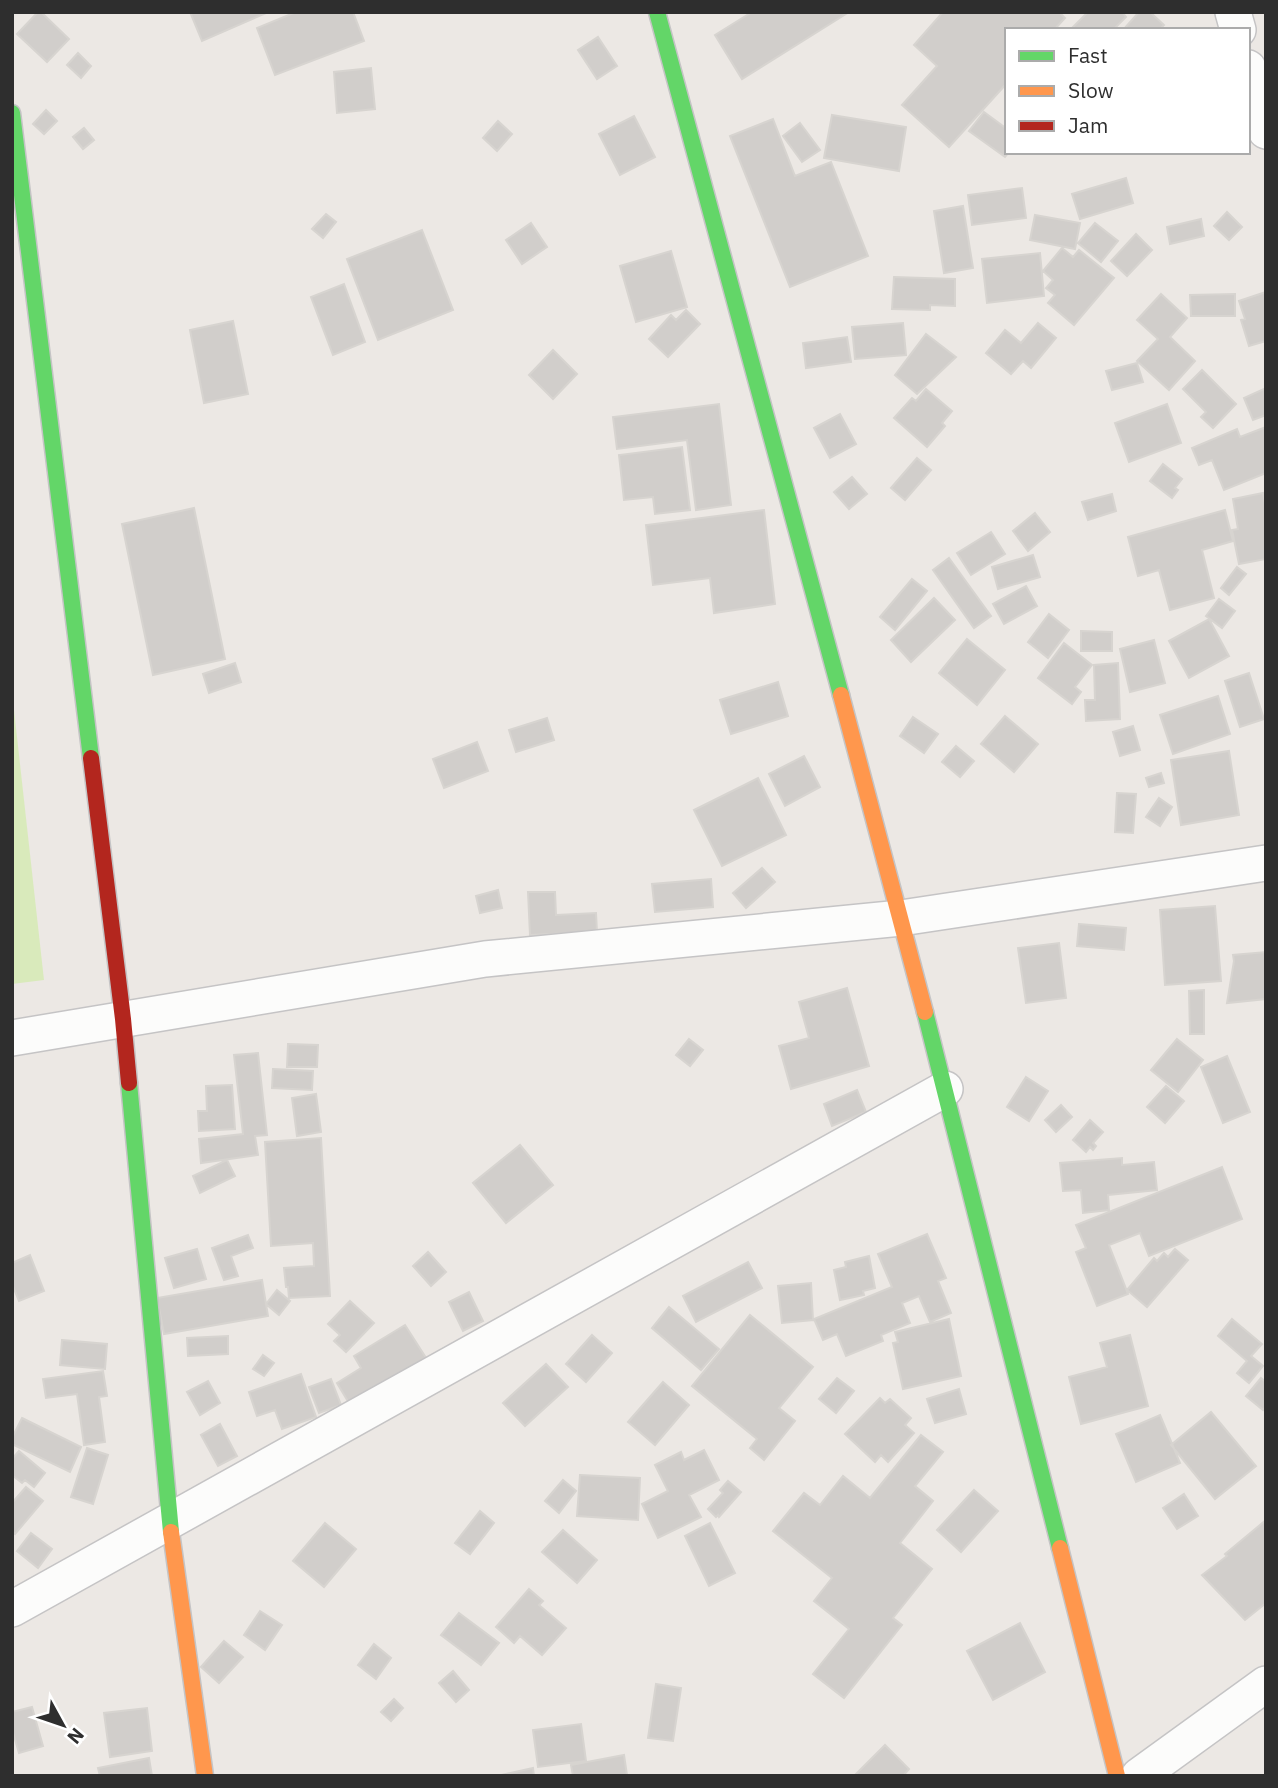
<svg xmlns="http://www.w3.org/2000/svg" width="1278" height="1788" font-family="'IBM Plex Sans',sans-serif">
<style>
.pitch{fill:#d9eabb}
.building{fill:#d1cecb;stroke:#d7d4d0;stroke-width:2}
.lines{fill:none;stroke-linecap:round;stroke-linejoin:round}
.street-casing{stroke:#c5c4c5;stroke-width:38}
.fast-casing{stroke:#c5c4c5;stroke-width:19}
.slow-casing{stroke:#c5c4c5;stroke-width:19}
.jam-casing{stroke:#c5c4c5;stroke-width:19}
.street{stroke:#fcfcfb;stroke-width:35}
.fast{stroke:#63d668;stroke-width:16}
.slow{stroke:#ff974d;stroke-width:16}
.jam{stroke:#b3261e;stroke-width:16}
</style>
<rect width="100%" height="100%" fill="#ece8e4"/>
<path class="pitch" d="M12 692 44 980 12 984Z"/>
<path class="building" d="M38 12H41L69 39 47 62 17 34Z
M190 12H266V13L202 41Z
M296 12H353L364 41 275 75 257 28Z
M752 12H849L742 79 715 35Z
M943 12H1059L1065 18 1054 30H1007V83L949 147 902 105 937 66 914 45Z
M1088 12H1122L1126 17 1113 30H1070Z
M1139 12H1150L1164 25 1159 30H1123Z
M598 37 617 66 597 79 578 50Z
M78 53 91 66 81 78 67 65Z
M371 68 375 109 337 113 334 72Z
M46 110 57 121 44 134 33 124Z
M984 112 1007 129V152H1009L1005 157 969 131Z
M832 115 906 127 899 171 824 158Z
M634 116 655 157 620 175 599 134Z
M773 119 795 176 831 162 868 256 790 287 730 136Z
M498 121 512 134 497 151 483 138Z
M800 123 820 150 802 162 783 136Z
M84 128 94 140 83 149 73 137Z
M1126 178 1133 203 1080 219 1072 194Z
M1022 188 1026 218 972 225 968 195Z
M963 206 973 268 944 273 934 211Z
M1227 212 1242 227 1229 240 1214 226Z
M326 214 336 222 323 238 312 229Z
M1035 215 1080 223 1075 249 1030 240Z
M1201 219 1204 236 1170 244 1167 227Z
M531 223 547 247 522 264 506 240Z
M1095 223 1118 241 1101 262 1078 243Z
M422 230 453 310 378 340 347 259Z
M1136 234 1152 250 1127 276 1111 261Z
M1062 248 1073 257 1079 250 1114 278 1074 325 1048 303 1055 295 1046 288 1053 280 1043 271Z
M671 251 687 307 636 322 620 266Z
M1040 253 1044 296 987 303 982 259Z
M894 277 955 279V306L930 305V310L892 309Z
M344 284 365 342 333 355 311 297Z
M1266 292V341L1249 346 1241 320 1245 319 1239 301Z
M1161 294 1187 318 1170 337 1195 361 1169 390 1137 361 1158 339 1137 320Z
M1235 294V316H1191L1190 295Z
M686 310 700 324 668 357 649 339 671 315 676 320Z
M233 321 248 394 204 403 190 330Z
M903 323 906 355 855 359 852 327Z
M1038 323 1056 338 1031 368 1023 361 1011 374 986 353 1005 330 1021 343Z
M926 334 956 357 917 394 895 375Z
M847 337 851 362 806 368 803 343Z
M553 350 577 374 553 399 529 375Z
M1137 363 1143 382 1112 390 1106 371Z
M1202 370 1236 404 1213 428 1201 417 1206 412 1183 389Z
M1266 388V415L1253 420 1244 398Z
M926 389 952 411 942 423 945 426 927 447 894 418 912 398 916 401Z
M719 404 731 505 696 510 687 440 617 449 613 417Z
M1167 404 1181 443 1129 462 1115 423Z
M840 414 856 444 830 458 814 428Z
M1266 427V473L1224 490 1212 460 1199 465 1192 448 1237 429 1240 437Z
M682 447 690 510 655 514 653 497 624 500 619 455Z
M917 458 931 470 905 500 891 488Z
M1163 464 1182 479 1175 488 1178 490 1172 498 1150 481Z
M852 477 867 494 849 509 834 492Z
M1263 493 1266 509V559L1239 564 1232 530 1238 529 1233 499Z
M1112 494 1116 511 1088 520 1082 502Z
M194 508 225 659 153 675 122 524Z
M764 510 775 604 714 613 710 578 653 585 646 525Z
M1225 510 1233 541 1202 550 1214 598 1170 610 1159 570 1138 576 1128 537Z
M1035 513 1050 532 1028 551 1013 531Z
M991 532 1005 554 971 575 957 553Z
M1033 555 1040 577 998 589 992 567Z
M949 558 991 616 974 628 933 570Z
M1237 567 1246 574 1229 595 1221 588Z
M912 579 927 591 895 630 880 617Z
M1026 586 1037 606 1004 624 993 604Z
M934 598 955 620 911 662 891 640Z
M1219 599 1235 611 1222 628 1206 616Z
M1049 614 1069 630 1048 658 1028 642Z
M1209 619 1229 656 1189 678 1169 641Z
M1081 631 1112 632V651H1081Z
M967 639 1005 670 977 705 939 673Z
M1154 640 1165 683 1130 692 1120 649Z
M1064 643 1092 665 1075 687 1081 692 1072 704 1038 678Z
M235 663 241 682 209 693 203 674Z
M1118 663 1120 719 1086 721 1085 700H1095L1094 665Z
M1249 673 1264 719 1240 727 1225 681Z
M778 682 788 716 731 734 720 700Z
M1218 696 1230 734 1173 754 1160 715Z
M1005 716 1038 744 1014 772 981 744Z
M913 717 938 734 924 753 900 736Z
M547 718 554 740 516 752 509 730Z
M1133 726 1140 750 1120 756 1113 732Z
M477 742 488 771 444 788 433 759Z
M956 746 974 761 960 777 942 762Z
M1229 751 1239 815 1181 825 1171 760Z
M804 756 820 787 785 806 769 774Z
M1161 773 1164 783 1149 787 1146 778Z
M758 778 786 835 722 866 694 810Z
M1117 793 1136 794 1133 833 1115 832Z
M1159 798 1172 807 1160 826 1146 817Z
M762 868 775 882 746 908 733 893Z
M711 879 713 907 655 912 652 884Z
M498 890 502 908 480 913 476 896Z
M528 892H555L556 915 596 913 597 932 530 935Z
M1215 906 1221 981 1165 985 1160 910Z
M1079 924 1126 928 1124 950 1077 946Z
M1059 943 1066 998 1026 1003 1018 948Z
M1266 952V999L1227 1003 1234 961 1233 955Z
M847 988 869 1066 791 1089 779 1046 809 1038 799 1002Z
M1204 990V1034H1190L1189 991Z
M689 1039 703 1050 690 1066 676 1055Z
M1177 1039 1203 1060 1178 1092 1151 1070Z
M288 1044 318 1045 317 1067H287Z
M258 1053 267 1135 255 1136 258 1155 201 1163 199 1139 243 1134 234 1055Z
M1227 1056 1250 1112 1223 1123 1201 1067Z
M273 1069 313 1071 312 1090 272 1088Z
M1026 1077 1048 1091 1029 1121 1007 1107Z
M232 1085 235 1129 199 1131 198 1111H207L206 1086Z
M1166 1086 1184 1101 1165 1123 1147 1107Z
M857 1090 866 1112 832 1126 824 1104Z
M316 1094 321 1132 297 1136 292 1098Z
M1061 1105 1072 1117 1056 1132 1045 1120Z
M1090 1120 1103 1132 1093 1143 1096 1146 1093 1150 1090 1147 1086 1152 1073 1140Z
M321 1138 330 1296 289 1298 288 1287H286L284 1268 314 1266 313 1243 271 1246 265 1142Z
M520 1145 553 1185 506 1223 473 1183Z
M1122 1158V1165L1154 1162 1157 1190 1108 1195 1109 1210 1083 1213 1081 1190 1063 1191 1060 1163Z
M227 1160 235 1176 200 1193 193 1176Z
M1222 1167 1242 1219 1149 1256 1140 1233 1109 1245 1128 1294 1097 1306 1076 1252 1086 1248 1076 1225Z
M927 1234 946 1278 938 1281 951 1313 930 1322 919 1296 902 1303 910 1323 881 1335 883 1341 846 1356 837 1334 823 1340 814 1319 892 1287 878 1254Z
M248 1235 253 1248 231 1256 238 1276 224 1280 212 1248Z
M197 1249 206 1279 174 1288 165 1258Z
M1175 1249 1188 1260 1147 1307 1127 1290 1154 1258 1157 1261 1164 1253 1168 1257Z
M428 1252 446 1272 431 1286 413 1266Z
M30 1255 44 1291 19 1301 12 1284V1263Z
M869 1256 875 1288 863 1291 864 1295 840 1300 834 1270 846 1267 845 1262Z
M748 1262 762 1288 696 1322 683 1296Z
M262 1280 268 1316 164 1334 157 1298Z
M811 1283 813 1320 782 1323 778 1286Z
M277 1290 290 1301 279 1315 266 1304Z
M469 1292 483 1321 463 1331 449 1302Z
M350 1301 374 1323 346 1352 334 1341 340 1335 328 1324Z
M669 1307 719 1349 701 1370 652 1328Z
M750 1315 813 1367 779 1408 795 1421 764 1460 750 1448 757 1439 692 1386Z
M949 1319 961 1376 903 1389 893 1343 898 1342 895 1332Z
M1232 1319 1262 1344 1251 1356 1263 1366 1249 1383 1237 1373 1247 1361 1218 1336Z
M405 1325 428 1361 352 1408 337 1383 361 1368 354 1356Z
M592 1335 612 1353 586 1382 566 1364Z
M1130 1335 1148 1406 1081 1424 1069 1377 1107 1367 1100 1343Z
M228 1336V1354L188 1356 187 1338Z
M62 1340 107 1344 105 1369 60 1365Z
M263 1355 274 1363 264 1376 253 1369Z
M546 1364 568 1387 525 1426 503 1403Z
M103 1371 107 1396 99 1397 105 1442 84 1445 77 1394 46 1398 43 1379Z
M301 1374 316 1417 282 1429 275 1410 257 1416 249 1392Z
M837 1378 854 1391 836 1413 819 1399Z
M1261 1378 1266 1382V1406L1263 1410 1246 1396Z
M331 1379 341 1405 319 1413 309 1387Z
M208 1381 220 1403 200 1415 187 1392Z
M663 1382 689 1405 655 1445 628 1422Z
M959 1389 966 1414 935 1423 927 1399Z
M880 1398 885 1403 890 1399 911 1418 905 1425 914 1433 888 1462 881 1455 875 1462 845 1434Z
M1211 1412 1256 1466 1215 1499 1171 1445Z
M1160 1415 1180 1463 1136 1482 1116 1434Z
M22 1418 81 1447 70 1472 12 1444V1438Z
M220 1424 237 1456 218 1466 201 1435Z
M921 1435 943 1452 915 1486 933 1501 900 1543 932 1569 893 1618 902 1625 844 1698 813 1674 849 1629 814 1601 832 1578 773 1531 804 1493 820 1505 843 1476 870 1498Z
M87 1448 108 1455 93 1504 71 1497Z
M704 1450 719 1480 689 1495 701 1517 658 1538 642 1504 668 1491 655 1465 681 1452 684 1460Z
M19 1451 45 1473 34 1487 25 1480 22 1483 12 1475V1459Z
M580 1475 640 1478 638 1520 577 1516Z
M563 1480 576 1491 559 1513 545 1501Z
M728 1481 741 1492 719 1517 718 1515 716 1517 708 1509 723 1493 720 1490Z
M26 1487 43 1501 15 1534 12 1531V1503Z
M974 1490 998 1511 961 1552 937 1530Z
M1184 1494 1198 1516 1177 1529 1163 1508Z
M480 1511 494 1523 470 1554 455 1543Z
M1266 1520V1603L1245 1620 1202 1575 1227 1556 1225 1554Z
M325 1523 356 1549 324 1587 293 1561Z
M710 1523 735 1573 709 1586 685 1536Z
M563 1530 597 1560 577 1583 542 1552Z
M31 1533 52 1549 38 1568 17 1551Z
M529 1589 543 1601 539 1605 566 1628 542 1655 520 1636 514 1643 496 1627Z
M260 1611 282 1625 265 1650 244 1635Z
M459 1613 499 1643 481 1665 441 1635Z
M1020 1623 1045 1672 993 1700 967 1651Z
M224 1641 243 1657 219 1683 201 1667Z
M374 1644 391 1658 376 1679 358 1665Z
M453 1671 469 1690 456 1702 439 1683Z
M656 1684 681 1688 673 1741 648 1738Z
M394 1699 403 1708 391 1721 381 1712Z
M32 1707 43 1746 19 1753 12 1729V1712Z
M147 1708 152 1751 110 1757 104 1713Z
M581 1724 586 1761 538 1767 533 1730Z
M885 1745 909 1769 903 1776H854Z
M624 1755 627 1775 573 1776 571 1765Z
M149 1758 152 1776H100L98 1768Z
M533 1768 534 1776H501V1775Z"/>
<g class="lines">
<g class="street-casing">
<path id="street" d="M1233 12 1238 30
M1248 68 1266 131
M12 1038 485 959 901 918 1266 863
M12 1609 945 1089
M1139 1776 1266 1684"/>
</g>
<g class="fast-casing">
<path id="fast" d="M657 12 841 695
M12 113 91 758
M925 1012 1060 1548
M129 1083 171 1532"/>
</g>
<g class="slow-casing">
<path id="slow" d="M841 695 925 1012
M171 1532 205 1776
M1060 1548 1117 1776"/>
</g>
<g class="jam-casing">
<path id="jam" d="M91 758 123 1019 129 1083"/>
</g>
<use href="#street" class="street"/>
<use href="#fast" class="fast"/>
<use href="#slow" class="slow"/>
<use href="#jam" class="jam"/>
</g>
<rect width="1278" height="1788" fill="none" stroke="#2e2e2e" stroke-width="28"/>
<rect x="1005" y="28" width="245" height="126" fill="#ffffff" stroke="#ababab" stroke-width="2"/>
<rect x="1019" y="51" width="35" height="10" fill="#63d668" stroke="#ababab" stroke-width="2"/>
<text x="1068" y="63" font-size="21" fill="#2e2e2e">Fast</text>
<rect x="1019" y="86" width="35" height="10" fill="#ff974d" stroke="#ababab" stroke-width="2"/>
<text x="1068" y="98" font-size="21" fill="#2e2e2e">Slow</text>
<rect x="1019" y="121" width="35" height="10" fill="#b3261e" stroke="#ababab" stroke-width="2"/>
<text x="1068" y="133" font-size="21" fill="#2e2e2e">Jam</text>
<g transform="translate(63 1725) rotate(130)" stroke="#ffffff" stroke-width="5" paint-order="stroke">
<path d="M0-5L12 26L0 18L-12 26Z" fill="#2e2e2e"/>
<text y="-10" font-size="19" font-weight="bold" text-anchor="middle" fill="#2e2e2e">N</text>
</g>
</svg>
